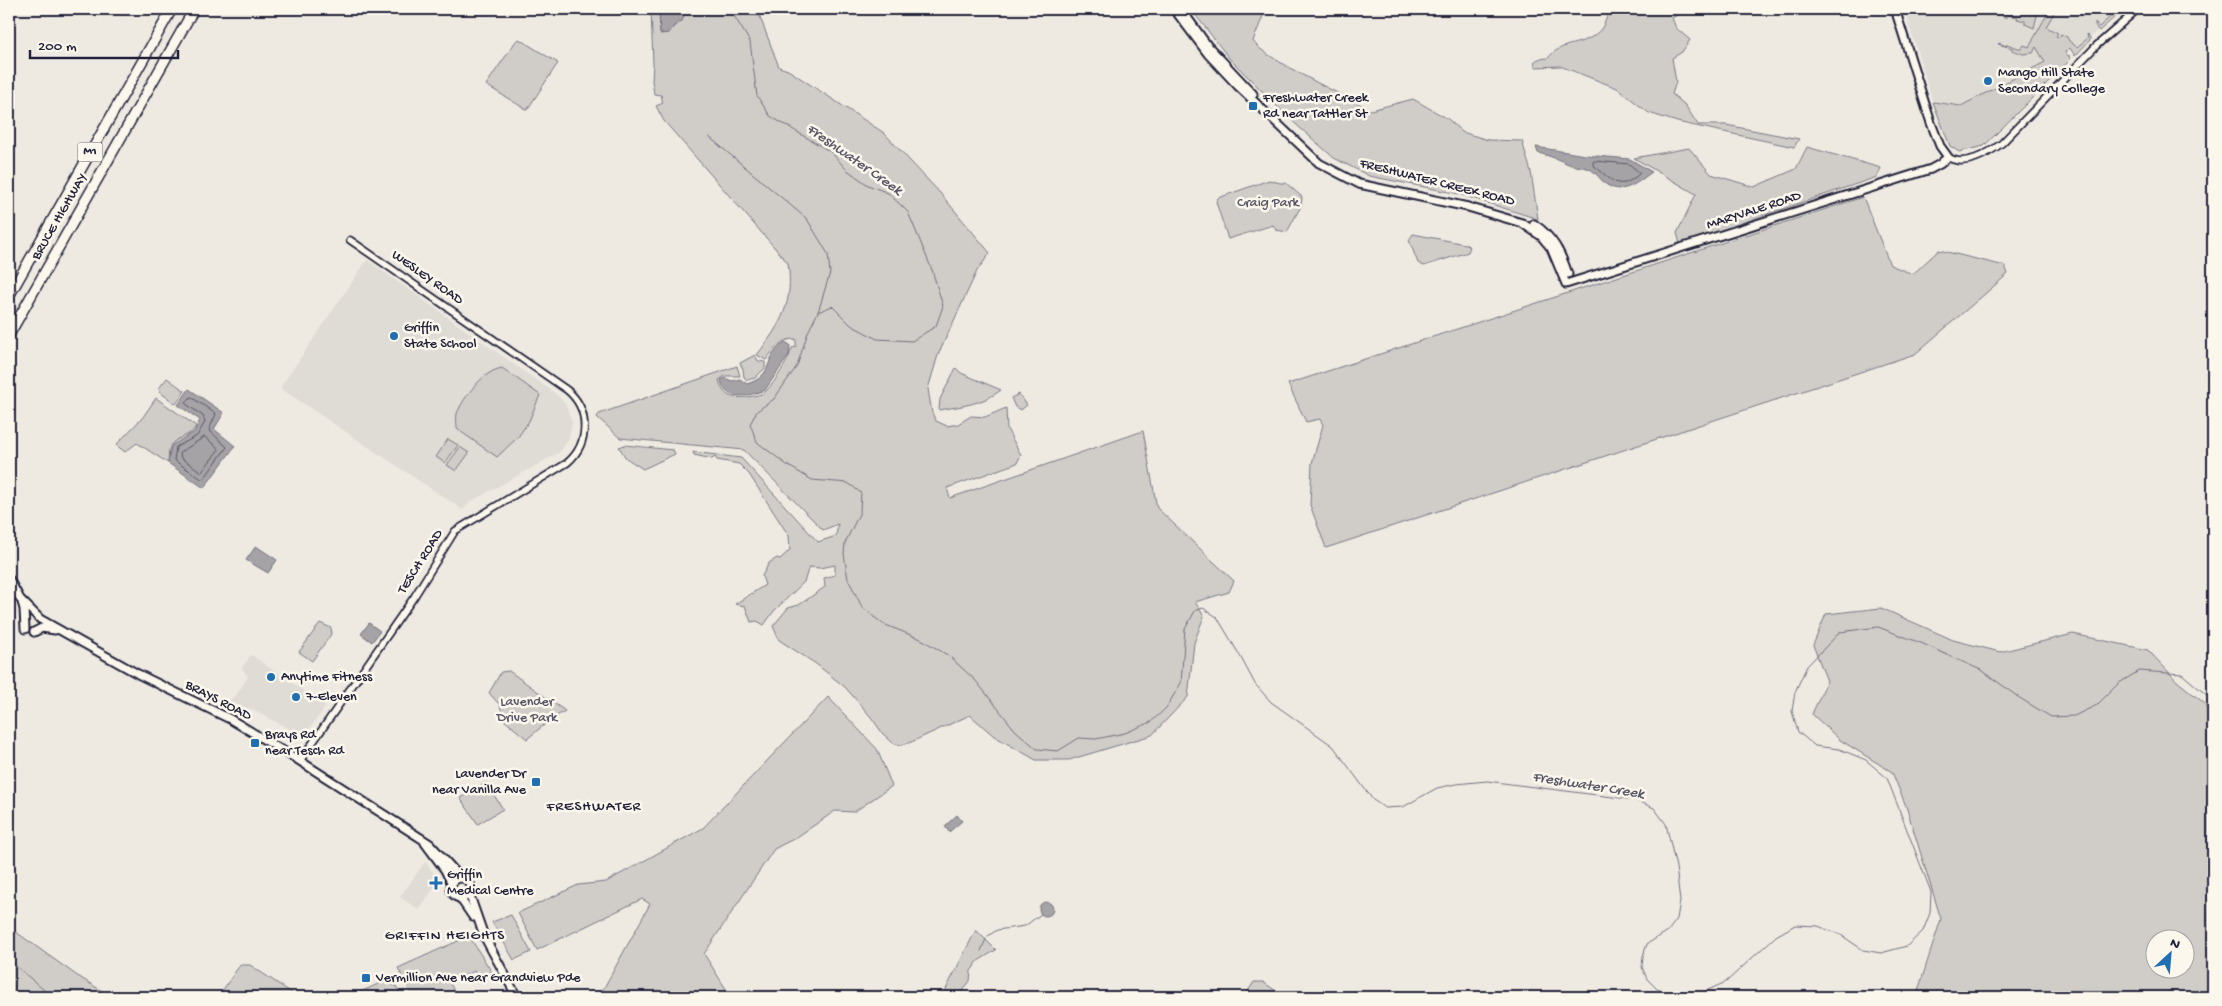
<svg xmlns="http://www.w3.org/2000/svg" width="2222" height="1006" font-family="'Gochi Hand',sans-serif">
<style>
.built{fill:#dfdbd5}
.green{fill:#d0cdc9;stroke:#797882;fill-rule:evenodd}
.water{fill:#a6a3a7;stroke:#716f7c}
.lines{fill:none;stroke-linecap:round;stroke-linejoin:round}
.shore{stroke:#575666;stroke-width:1}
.stream{stroke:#716f7c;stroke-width:1}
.tertiary-casing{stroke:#22223b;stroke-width:9}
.secondary-casing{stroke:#22223b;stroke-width:11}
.motorway-casing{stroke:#22223b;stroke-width:12}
.tertiary{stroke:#fbf7ec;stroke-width:5.5}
.secondary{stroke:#fbf7ec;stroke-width:7}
.motorway{stroke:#fbf7ec;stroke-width:9}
.poi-dot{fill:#1f6fb2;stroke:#fbf7ec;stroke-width:2}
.labels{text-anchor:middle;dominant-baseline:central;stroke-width:5;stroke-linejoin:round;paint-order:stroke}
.shield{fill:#fbf7ec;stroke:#636270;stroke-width:1}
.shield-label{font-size:12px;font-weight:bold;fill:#22223b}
.poi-label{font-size:14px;fill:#22223b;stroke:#fbf7ec;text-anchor:start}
.street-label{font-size:14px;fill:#22223b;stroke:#fbf7ec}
.park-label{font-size:14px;fill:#565566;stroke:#fbf7ec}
.water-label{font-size:15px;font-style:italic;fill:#575666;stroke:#fbf7ec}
.neighbourhood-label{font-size:15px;letter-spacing:1px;fill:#22223b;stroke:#fbf7ec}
</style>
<rect width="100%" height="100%" fill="#eeeae2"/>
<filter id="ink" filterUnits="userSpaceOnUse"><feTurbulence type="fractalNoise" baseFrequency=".02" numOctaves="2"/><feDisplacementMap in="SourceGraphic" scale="10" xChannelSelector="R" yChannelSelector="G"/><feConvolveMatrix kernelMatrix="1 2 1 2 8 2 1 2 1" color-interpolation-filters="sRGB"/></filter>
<g filter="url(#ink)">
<path class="built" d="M1910 9H2122L2073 52 2070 48 2065 52 2068 56 2069 55 2070 60 1984 146 1959 152 1950 146 1933 102 1908 22Z
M367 260 556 394 565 403 572 423 569 439 560 452 470 502 463 510 280 388Z
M251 655 326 706 310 728 302 732 293 731 256 711 228 702 237 694 248 677 242 668Z
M425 862 437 877 435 886 419 910 400 897Z"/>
<path class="green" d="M651 9H659L660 33H669L674 26 682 21 686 9H757L779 67 788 70 884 133 940 193 990 253 977 271 938 355 928 389 932 413 936 421 947 426 958 424 971 416 985 417 1006 408 1007 429 1021 455 1017 463 947 488 950 498 1143 431 1157 508 1234 581 1229 592 1195 602 1204 616 1194 643 1188 697 1152 735 1069 760H1036L994 736 970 715 909 743 900 745 893 743 883 734 871 717 845 687 816 664 779 640 773 626 788 608 799 605 825 587 824 578 835 575V565L820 568 809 567 804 582 774 611 764 625 757 621 751 622 745 606 735 604 765 585 762 576 769 563 777 558 780 559 790 550 789 536 749 474 739 464 717 460 715 457 712 459 694 455 693 452 741 458 818 542 836 536 838 524 823 530 744 450 620 438 597 417 599 414 737 366 740 376H725L719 380C723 397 732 399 748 397 753 396 762 395 766 391 774 384 790 358 792 348L796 347V339C780 339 775 348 766 360L757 355C781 324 794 303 788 263L664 121 656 106 663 103 661 95 654 94 652 81 653 64Z
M1191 9H1260L1263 16 1253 41C1262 58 1349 98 1371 110L1413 99 1448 119 1462 132 1488 140 1522 141 1531 172 1538 219 1459 194 1369 176 1334 158 1290 119 1229 58Z
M1610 9H1688L1672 18 1676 28 1690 40 1682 52 1672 58 1676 82 1672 94 1685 105 1698 125H1726L1799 139 1794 147 1677 122 1649 113 1617 88 1560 66 1536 67 1534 62 1538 59 1548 58C1563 40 1582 47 1597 33 1605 27 1606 17 1610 9Z
M1993 9H2040L2045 11 2047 9 2045 12 2038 11 2034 28 2025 24V21L2017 19 2018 17 2008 15 2007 18 2002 16V14L1995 13Z
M2050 9H2056L2046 27 2058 33 2056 36 2059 37 2061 34 2067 37 2069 41 2077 47 2088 38 2087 34 2091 39 2075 56 2070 48 2065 52 2068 56 2069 55 2070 60 1984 146 1959 152 1950 146 1933 102 1961 106 2045 62 2036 47 2033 53 2023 54 2012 50V48L1998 44 1999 43 2006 46 2007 44 2021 49 2024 45 2029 47Z
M2119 9 2123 10 2099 31 2095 26V23L2099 27Z
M519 39 558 63 527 110 486 85 516 41Z
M1807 147 1881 168 1877 177 1680 244 1677 233 1696 194 1634 158 1689 148 1711 174 1754 187 1796 169Z
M1269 180 1280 183H1286L1302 197 1301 206 1287 232 1276 230 1273 225 1228 239 1216 202 1218 198Z
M1863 197 1890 265 1913 274 1939 250 2005 266 2008 274 1915 354 1326 548 1310 505 1312 463 1323 425 1320 419 1306 422 1288 384Z
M1413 234 1465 244 1470 247 1468 252 1424 266 1418 263 1409 240Z
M755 355 758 361 765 362V368L755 378 747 380 744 377 743 369 740 363Z
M502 368 540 395 529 421 518 437 497 457 457 429C457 422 455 415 459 409 467 393 484 371 502 368Z
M956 368 961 373 1001 390C983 404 962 406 939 410L940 399Z
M167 378 185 391 176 404 161 393 159 388Z
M1019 394 1027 405 1021 410 1015 407 1011 398Z
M156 398 196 426C191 438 173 436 169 450 168 454 169 458 168 463L137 443 125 452 116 445 143 417Z
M448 439 458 445 445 463 436 457Z
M625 445 673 450 675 454 643 469 626 458 619 447Z
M460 447 469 453 456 471 447 465Z
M1881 608 1953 640 2000 652 2073 634 2148 650 2177 681 2204 703 2213 724V997H1916L1941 919 1906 806 1892 772 1840 740 1812 714 1827 681 1813 645 1826 614ZM2154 938H2184V968H2154Z
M320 623 331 628 332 633 312 661 299 652Z
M509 671 565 711 550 720 527 739 504 720 500 705 489 693 501 672Z
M828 697 877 749 892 786 854 812 835 811 797 837 774 849 704 954 731 997H599L650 904 642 899 537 950 518 913 578 885 606 882 703 828Z
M486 783 503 809 478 824 460 798Z
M511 915 531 952 514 960 492 922Z
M976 930 996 950 978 961 971 971 970 981 958 997H942Z
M9 931 16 932 76 975 112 997H24L20 991 9 995Z
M469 936 493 974 479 980 474 971 450 983 454 991 441 997H413L398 968Z
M240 965H250L298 997H218Z
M385 981 396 986 402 997H349Z
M1254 982H1263L1285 997H1244Z"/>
<path class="water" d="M659 9H686L682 21 674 26 669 33 660 34Z
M1536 147 1585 155 1630 159 1652 172C1639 181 1624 196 1607 185 1601 181 1597 173 1590 169 1583 166 1577 167 1571 165 1559 160 1551 156 1538 153Z
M785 342 790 345 789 355 765 390C748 396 725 403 721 380L725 378 732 381 740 379 747 384C776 375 762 357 785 342Z
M189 389 224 413 214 429 235 446 204 488 168 463 171 446 194 432 200 420 178 405Z
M256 546 277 560 268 573 246 560Z
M369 623 380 631 372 642 361 634Z
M957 815 962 821 949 832 945 826Z
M1039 909a7 7 0 1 1 14 0a7 7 0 1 1-14 0Z"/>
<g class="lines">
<path class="shore" d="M1595 161 1629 164 1640 173C1618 194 1612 179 1593 165V162Z
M191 397 216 414 209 430 227 447 203 480 174 460 176 447 197 436 205 422 203 416 186 404Z
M205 437 219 449 202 472 181 458 180 453Z"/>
<path class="stream" d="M730 9 750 42 757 96 770 116 831 152 846 169 868 185 888 193 908 212 932 270 943 306 936 326 912 341 877 339 851 325 832 306 818 312
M708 136 807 219 828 254 830 273 818 312 808 332 797 366 774 399 757 411 750 424 757 442 787 465 812 480 848 483 861 493 860 512 845 543 844 554 848 579 862 607 883 624 921 639 949 656 976 681 1015 730 1037 749 1058 751 1079 738 1096 739 1125 733 1151 722 1166 708 1181 683 1185 629 1195 611 1203 608 1217 617 1239 654 1255 684 1271 702 1333 746 1373 800 1385 808 1403 807 1437 788 1456 784 1487 781 1636 800 1654 808 1666 824 1676 867 1680 901 1677 919 1668 931 1647 944 1643 956 1642 967 1647 979 1657 989 1677 997 1699 994 1726 982 1776 936 1795 925 1818 926 1841 935 1863 950 1881 953 1907 946 1923 931 1930 913 1931 892 1887 778 1866 760 1839 749 1815 746 1798 732 1792 711 1795 692 1807 666 1840 632 1878 627 1921 643 1983 671 2018 697 2051 717 2074 716 2097 705 2119 683 2139 671 2182 674 2209 697 2213 707
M988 936 997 930 1025 926 1041 914
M981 951 986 939
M9 960 52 997"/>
<g class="tertiary-casing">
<path id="tertiary" d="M1948 157C1964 168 1989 153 2002 143L2096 46 2138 9
M300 761 414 597 455 531 567 463C590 443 590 409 567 390L350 240"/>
</g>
<g class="secondary-casing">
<path id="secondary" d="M1174 9 1208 54 1238 86 1319 163 1359 184 1468 207 1522 223 1541 236 1551 248 1566 284 1931 169 1940 164 1948 157 1940 146 1931 123 1895 9
M1181 9 1207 45 1253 94
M1534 224C1553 237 1561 253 1568 274
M9 579 20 599 40 619 138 674 230 719 300 761 430 844 461 878
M22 602 24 609 25 629
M34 632 42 628 55 630
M425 843 445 870 452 884
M451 888a10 10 0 1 1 20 0a10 10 0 1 1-20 0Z
M469 893 484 936 517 997
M460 898 473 917"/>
</g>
<g class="motorway-casing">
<path id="motorway" d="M9 296 172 9
M9 335 194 9"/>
</g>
<use href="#tertiary" class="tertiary"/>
<use href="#secondary" class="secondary"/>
<use href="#motorway" class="motorway"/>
</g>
</g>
<g class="poi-dot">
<circle cx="1988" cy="81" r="5"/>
<rect x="1248" y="101" width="10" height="10" rx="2.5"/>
<circle cx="394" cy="336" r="5"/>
<circle cx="271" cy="677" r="5"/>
<circle cx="296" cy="697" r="5"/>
<rect x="250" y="738" width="10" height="10" rx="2.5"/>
<rect x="531" y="777" width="10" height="10" rx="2.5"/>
<path d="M433.5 875.5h5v5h5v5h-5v5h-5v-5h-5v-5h5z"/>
<rect x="361" y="973" width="10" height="10" rx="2.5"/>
</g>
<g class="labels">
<rect class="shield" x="77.5" y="142.5" width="25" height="19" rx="4"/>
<g class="shield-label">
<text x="90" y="152">M1</text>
</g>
<g class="poi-label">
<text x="1998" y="73">Mango Hill State<tspan x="1998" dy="16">Secondary College</tspan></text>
<text x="1263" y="98">Freshwater Creek<tspan x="1263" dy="16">Rd near Tattler St</tspan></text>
<text x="404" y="328">Griffin<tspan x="404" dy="16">State School</tspan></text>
<text x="281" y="677">Anytime Fitness</text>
<text x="306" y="697">7-Eleven</text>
<text x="265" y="735">Brays Rd<tspan x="265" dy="16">near Tesch Rd</tspan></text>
<text x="526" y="774" text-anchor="end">Lavender Dr<tspan x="526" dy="16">near Vanilla Ave</tspan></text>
<text x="447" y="875">Griffin<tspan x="447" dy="16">Medical Centre</tspan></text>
<text x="376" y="978">Vermillion Ave near Grandview Pde</text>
</g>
<g class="street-label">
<text transform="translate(1437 183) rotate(14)">FRESHWATER CREEK ROAD</text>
<text transform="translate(1754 211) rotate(-18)">MARYVALE ROAD</text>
<text transform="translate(60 217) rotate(-60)">BRUCE HIGHWAY</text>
<text transform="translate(427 278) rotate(35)">WESLEY ROAD</text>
<text transform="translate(421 562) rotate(-58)">TESCH ROAD</text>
<text transform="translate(218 701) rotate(27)">BRAYS ROAD</text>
</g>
<g class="park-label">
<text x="1268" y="203">Craig Park</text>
<text x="527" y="702">Lavender<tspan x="527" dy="16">Drive Park</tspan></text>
</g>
<g class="water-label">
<text transform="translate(854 160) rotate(35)">Freshwater Creek</text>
<text transform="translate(1588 786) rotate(9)">Freshwater Creek</text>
</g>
<g class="neighbourhood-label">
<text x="594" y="807">FRESHWATER</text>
<text x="445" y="936">GRIFFIN HEIGHTS</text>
</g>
</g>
<rect width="2222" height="1006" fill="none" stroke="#fbf7ec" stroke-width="30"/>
<rect x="15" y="15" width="2192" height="976" fill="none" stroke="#22223b" stroke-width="2" filter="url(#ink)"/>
<g transform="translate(2170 954) rotate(26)"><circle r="24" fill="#fbf7ec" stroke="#a4a2a5"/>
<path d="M0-4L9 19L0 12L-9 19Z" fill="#1f6fb2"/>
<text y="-8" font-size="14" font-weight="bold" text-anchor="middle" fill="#22223b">N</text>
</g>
<path d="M30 50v8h148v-8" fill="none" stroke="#22223b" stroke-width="2.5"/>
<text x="38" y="50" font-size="15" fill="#22223b" stroke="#fbf7ec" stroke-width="4" paint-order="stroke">200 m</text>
</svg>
